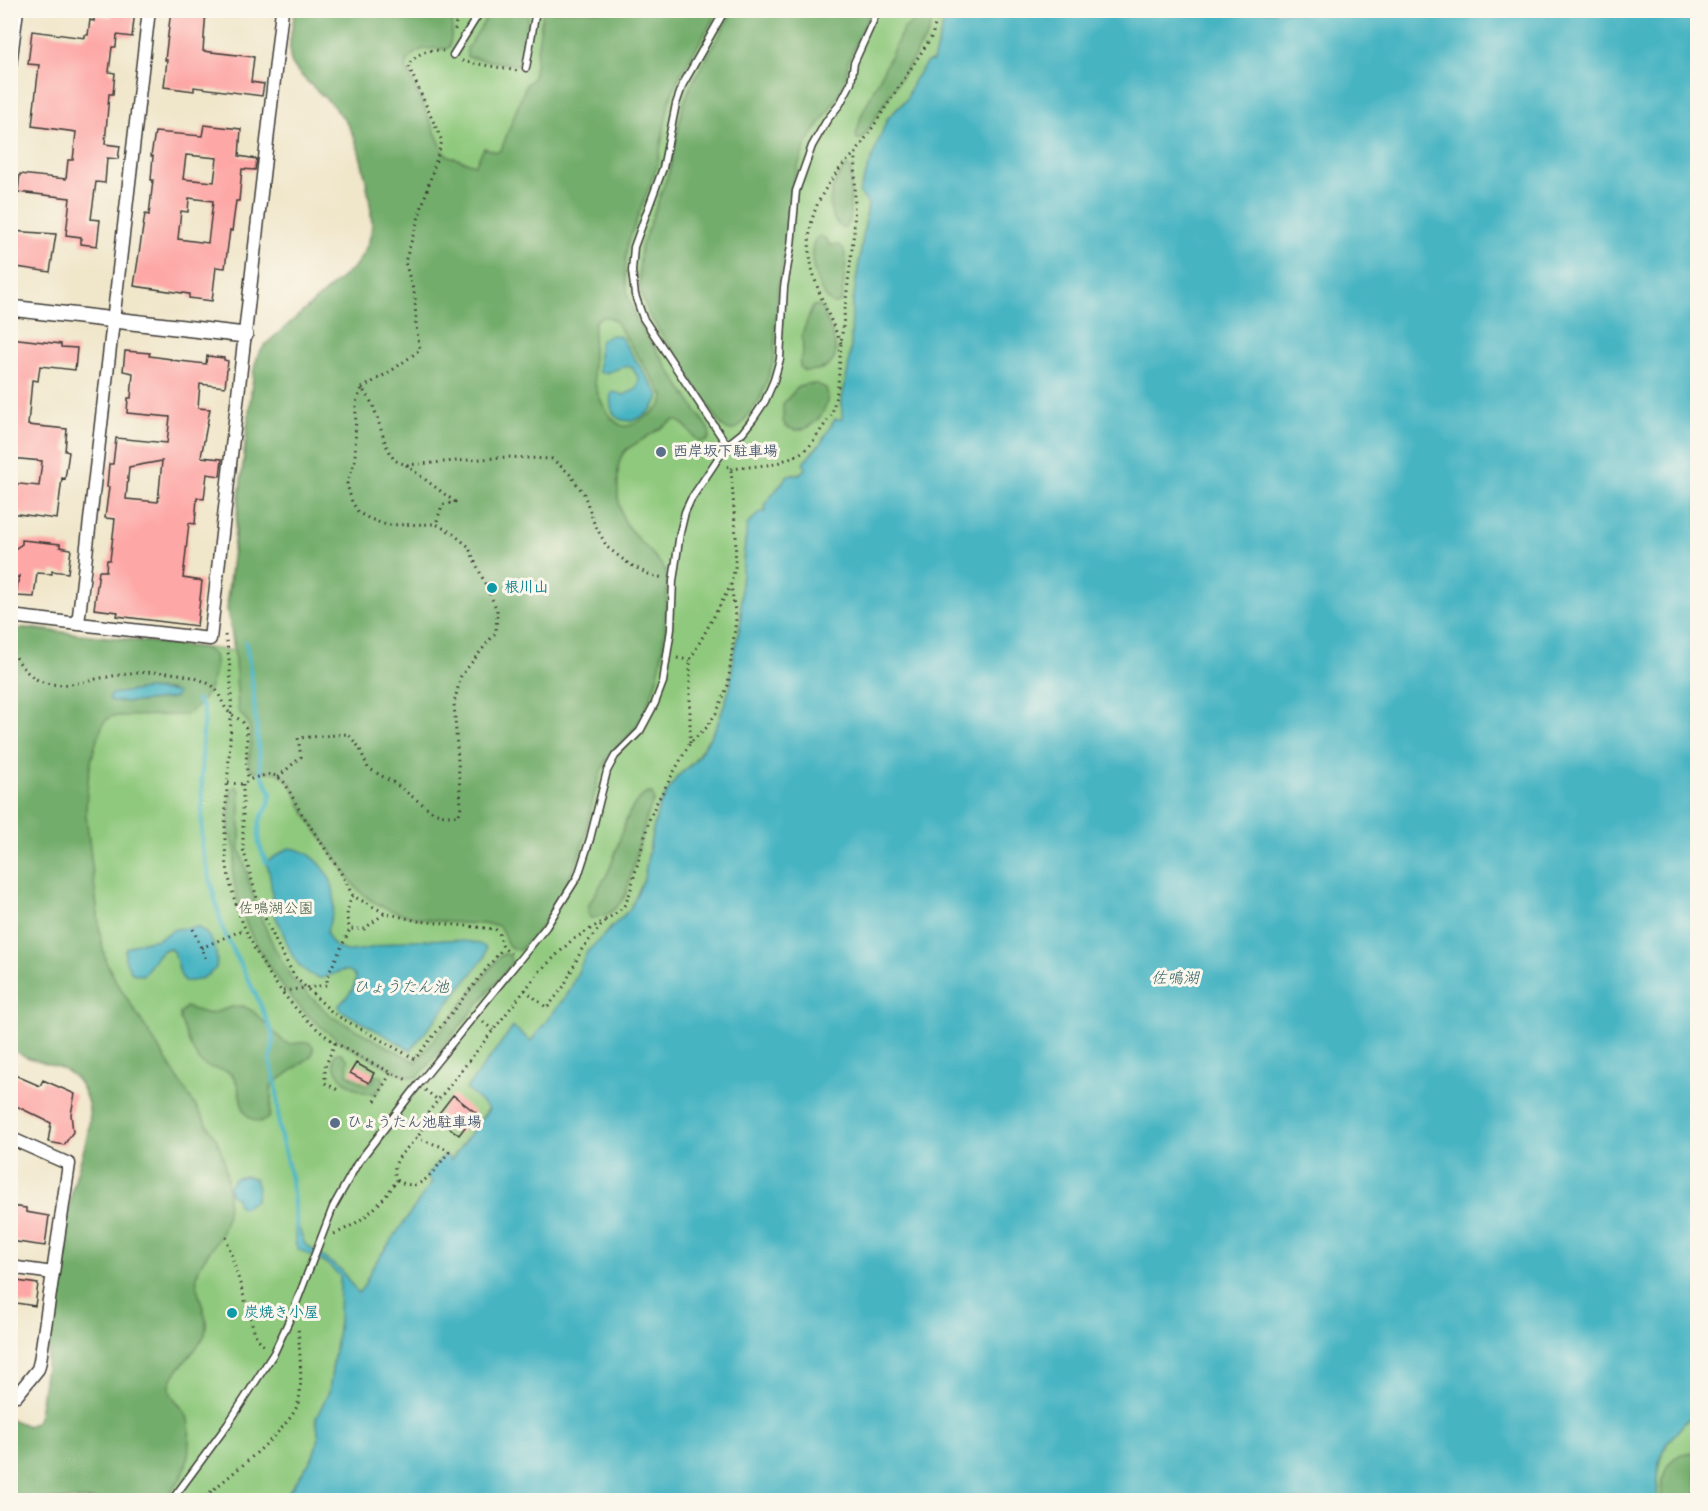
<svg xmlns="http://www.w3.org/2000/svg" width="1708" height="1511" font-family="Kalam,'Klee One',sans-serif">
<style>
.green{fill:#8fc97d;stroke:#56724c;stroke-width:1.5}
.forest{fill:#73ad6c;stroke:#486444;stroke-width:1.5;fill-rule:evenodd}
.water{fill:#46b4c2;stroke:#31686f;stroke-width:1.5}
.lines{fill:none;stroke-linecap:round;stroke-linejoin:round}
.stream{stroke:#46b4c2;stroke-width:4.5}
.building{fill:#fda7a6;fill-rule:evenodd}
.service-casing{stroke:#3c3a36;stroke-width:9}
.minor-casing{stroke:#3c3a36;stroke-width:15}
.tertiary-casing{stroke:#3c3a36;stroke-width:18}
.path{stroke:#3c3a36;stroke-width:3;stroke-dasharray:1.5 4.5;stroke-linecap:butt}
.service{stroke:#fff;stroke-width:6}
.minor{stroke:#fff;stroke-width:12}
.tertiary{stroke:#fff;stroke-width:15}
.service-dot{fill:#5c6f8a;stroke:#fbf7ec;stroke-width:2}
.culture-dot{fill:#0f9aa8;stroke:#fbf7ec;stroke-width:2}
.labels{text-anchor:middle;dominant-baseline:central;stroke-width:6;stroke-linejoin:round;paint-order:stroke}
.service-label{font-size:15px;font-weight:bold;fill:#4e5e75;stroke:#fbf7ec;text-anchor:start}
.culture-label{font-size:15px;font-weight:bold;fill:#0d838f;stroke:#fbf7ec;text-anchor:start}
.park-label{font-size:15px;fill:#44593e;stroke:#fbf7ec}
.water-label{font-size:16px;font-style:italic;fill:#2f6067;stroke:#fbf7ec}
</style>
<rect width="100%" height="100%" fill="#fbf7ec"/>
<filter id="ink" filterUnits="userSpaceOnUse"><feTurbulence type="fractalNoise" baseFrequency=".0167" numOctaves="2"/><feDisplacementMap in="SourceGraphic" scale="12" xChannelSelector="R" yChannelSelector="G"/><feConvolveMatrix kernelMatrix="1 2 1 2 8 2 1 2 1" color-interpolation-filters="sRGB"/></filter>
<filter id="wash" filterUnits="userSpaceOnUse"><feTurbulence type="fractalNoise" baseFrequency=".008" numOctaves="4" result="noise"/><feDisplacementMap in="SourceGraphic" scale="24" xChannelSelector="R" yChannelSelector="G"/><feGaussianBlur stdDeviation="1.35" result="paint"/><feColorMatrix in="noise" values="0 0 0 0 0 0 0 0 0 0 0 0 0 0 0 0 0 1.4 0 .05"/><feComposite in="paint" operator="in"/></filter>
<g filter="url(#wash)">
<rect width="100%" height="100%" fill="#f0e6ca"/>
<path class="green" d="M295 11H947L933 61 914 80 906 100 887 119 868 204 852 308 851 345 848 370 842 399V419H835L821 443 811 453 807 468 800 473 788 475 745 540 741 584V621L734 653 730 688 717 726 694 761 677 777 659 806 652 834 644 879 630 909 588 952 569 992 531 1041 513 1027 467 1089 489 1108 380 1256 372 1268 364 1286 339 1322 329 1392 316 1418 319 1438 312 1459 283 1500H11L10 1419 28 1426 36 1422 39 1415C50 1343 59 1270 71 1197 75 1173 86 1150 89 1126 91 1112 88 1098 81 1086 66 1059 32 1066 11 1048V633L21 628H28L234 651 227 599 254 369 258 355 266 344 355 266C362 256 369 246 371 233 375 214 362 158 355 139 350 127 343 117 335 108 324 95 297 76 291 61 287 47 293 25 295 11Z
M1697 1408V1500H1657L1659 1463 1668 1442Z"/>
<path class="forest" d="M295 11H454L450 46 447 49C430 48 411 46 406 67L444 152 449 156 475 165 484 148 497 152 501 150 526 85 533 78 543 11H718L677 81 669 102 657 166 627 245 625 271 628 297 637 321 709 430 710 436 707 441 700 442C689 435 688 423 674 420L627 449C618 458 618 467 618 479 615 533 640 533 666 571 668 583 667 595 666 607 665 649 659 689 637 725 627 741 611 748 603 767 593 788 591 814 585 837 574 876 549 923 520 950 502 950 508 933 497 925 451 922 384 923 353 884 337 859 319 836 304 811 298 801 295 787 286 779 273 765 257 777 249 767 248 754 254 741 249 726 247 719 241 716 238 710L234 643 227 609 254 369 258 355 266 344 355 266C362 256 369 246 371 233 375 214 362 158 355 139 350 127 343 117 335 108 324 95 297 76 291 61 287 47 293 25 295 11ZM602 317H609L615 321 664 396C663 408 655 411 646 417 629 428 621 432 608 413 588 384 593 359 594 326L596 320Z
M491 11H529L522 58 517 65 467 57V49Z
M733 11H871L848 61 845 81 835 101 806 144 796 171 791 190 786 245 778 286 774 358 768 378 760 399 740 426 734 430H727L722 426 649 315 641 294 639 271 641 248 670 169 683 106 690 87Z
M922 11H935L928 35 862 139H857L856 136 861 116 903 30C910 23 918 20 922 11Z
M848 166 851 170 850 221 845 227H841C822 214 831 177 848 166Z
M821 236 826 239 830 245H839L843 248 846 260 842 298 840 303 833 304C817 292 806 256 816 238Z
M818 305 822 308C833 337 853 371 804 371L800 367V361L803 353 802 334 813 306Z
M807 384H817L826 388C833 405 815 431 795 430 792 429 789 428 786 427L783 421V404L798 387Z
M21 628 204 648 214 655C219 675 204 709 183 715L117 716 110 717 104 722C91 750 86 784 86 815L101 940 106 962 116 981 216 1138C228 1163 234 1210 220 1236 213 1249 200 1260 197 1275 194 1295 211 1315 205 1334 199 1352 171 1369 170 1387 169 1397 181 1405 186 1414 190 1422 190 1431 189 1441 189 1468 182 1482 162 1500H11L10 1419 28 1426 36 1422 39 1415C50 1343 59 1270 71 1197 75 1173 86 1150 89 1126 91 1112 88 1098 81 1086 66 1059 32 1066 11 1048V633ZM147 689 170 690 174 698 136 702 111 701 112 694Z
M236 786 240 791V849L256 906 273 945 292 979 332 1017 416 1062 500 956 504 954 510 955 511 964 419 1076C409 1081 384 1065 374 1060 355 1050 336 1040 320 1026 279 992 239 928 233 875 231 867 237 861 236 853 236 846 230 839 229 831 228 818 230 804 231 790Z
M648 793H652L654 800 647 816 626 894C618 909 607 918 590 918 588 914 587 910 589 905 594 893 603 883 608 872 620 849 623 804 648 793Z
M243 1006 253 1011 283 1041 289 1044 308 1042 313 1046V1053L309 1058 272 1085C270 1096 272 1107 269 1118L260 1122C235 1116 245 1095 234 1077 227 1067 213 1071 204 1065 193 1058 185 1031 180 1019V1013L186 1007 209 1014 232 1007Z
M337 1053H341L348 1060 347 1074 366 1085 371 1083 375 1075 382 1076 384 1081 377 1093C361 1098 328 1074 334 1056Z
M1693 1452 1697 1453V1500H1661C1663 1475 1663 1455 1693 1452Z"/>
<path class="water" d="M947 11H1697L1698 1408 1668 1442 1659 1463 1657 1500H283L312 1459 319 1438 316 1418 329 1392 339 1322 340 1276 327 1264 298 1249 295 1242V1227L298 1226 305 1244 341 1270 358 1293 364 1286 372 1268 432 1182 426 1176 445 1154 451 1160 489 1109 466 1089 513 1027 531 1041 569 992 587 952 630 909 644 879 652 834 659 806 677 777 695 761 717 726 730 688 734 653 741 621V584L747 525 759 513 766 511 765 504 788 475H798L806 468 803 463 821 443 835 419H842V399L848 370 851 345 852 308 868 204 859 192 887 119 906 100 914 80 927 62 933 61Z
M612 335 619 336 622 339 659 395C653 423 605 435 611 394L614 392 624 395 637 389 639 379 632 367C620 364 609 376 599 372V345L602 339Z
M147 689 176 692 177 695 174 698 136 702 111 701 109 697 112 694Z
M289 848C317 851 337 878 334 906 333 915 328 924 327 933 330 941 335 948 343 950 357 954 383 944 398 942 414 939 477 937 486 948L485 957 411 1050 340 1010 339 1005C347 997 354 990 356 979 350 961 332 977 321 978 315 978 308 973 304 970 290 958 287 941 280 925 278 921 275 917 274 913 271 895 273 879 266 862Z
M197 927C211 933 219 952 216 968 207 977 197 983 184 981 176 972 180 955 169 948 155 952 152 966 143 975L134 974 130 970 125 959V949L137 943 158 939 175 929Z
M245 1176 255 1179 258 1189 255 1201 243 1208 238 1205 236 1198 230 1193 229 1186 234 1179Z"/>
<g class="lines">
<path class="stream" d="M246 642 252 682 261 773 271 793 269 804 260 820 259 828V844L266 862
M197 700 203 708 204 716 202 744V848L223 930 258 999 272 1033 273 1046 270 1060 277 1090 279 1129 291 1178 297 1230"/>
</g>
<g id="blocks">
<path class="building" d="M113 10H135L132 37 117 35 116 47H112L109 72 115 73 113 94H109L105 144 120 146 118 159 107 158 105 183 96 182 91 219 100 220 97 246 81 244V237L66 235 70 198 18 192 20 174 66 179 68 160H73L76 132 32 126 39 65 28 64 32 31 85 38V35H88L90 20 94 21V15L112 17Z
M171 10H206L203 51 254 57 251 82 264 84 262 96 194 87V91L164 87 167 60H165Z
M204 125 241 129 239 156 257 159 255 170 242 169 239 201H236L232 231 230 230 225 268 216 267 212 301 189 298V294L134 286 145 214 149 215 153 180H151L153 156H151L155 132 202 136ZM186 155 217 158 214 182 183 179ZM189 198 213 201 208 243 178 239 181 211 188 212Z
M10 231 56 234 50 272 10 266Z
M10 338 61 344V347L77 348 75 370 40 366 38 381 32 380 28 425 67 429 65 451 69 452 65 479 62 478 57 519 10 513V483L39 486 42 461 10 458Z
M125 351 150 353 149 356 171 359V360L206 364 207 356 224 358V360L228 361 225 387 200 384 198 408 210 409 201 457 222 459 220 476 207 474 204 499 197 498 195 524 189 523 183 578 202 581 197 626 117 616 118 612 94 609 99 571H106L107 560H110L115 519 105 518 109 487H107L109 464H113L116 438 167 443 170 417 127 413 128 398H131L133 373 123 371ZM162 461 158 502 126 499 129 467Z
M22 540 60 544V547L71 549 68 573 52 571V574L37 573 34 597 16 596 19 576 10 582V552L22 544Z
M356 1063 374 1073 369 1083 350 1073Z
M10 1073 40 1086 43 1080 75 1094 71 1114 73 1132 64 1145 48 1142 51 1123 10 1103Z
M453 1095 476 1113 459 1135 436 1117Z
M10 1206 26 1208V1212L49 1216 45 1246 10 1241Z
M10 1280 38 1284 35 1306 10 1302Z"/>
</g>
</g>
<g filter="url(#ink)">
<use href="#blocks" fill-opacity="0" stroke="#3c3a36" stroke-width="1.5"/>
<g class="lines">
<g class="service-casing">
<path id="service" d="M725 10 683 84 676 104 663 168 634 247 632 271 635 295 643 318 727 445
M453 55 481 10
M526 68 536 10
M172 1500 228 1424 274 1353 292 1314 333 1207 357 1164 418 1085 546 927 578 876 590 839 607 771 615 756 640 731 655 703 663 682 671 629 673 581 680 533 685 512 691 499 727 445 742 433 753 419 765 401 774 380 780 359 784 287 791 246 796 191 812 146 827 120 840 104 851 83 854 63 878 10"/>
</g>
<g class="minor-casing">
<path id="minor" d="M10 65 17 10
M10 616 210 639 282 10
M78 624 149 10
M10 1138 69 1164 40 1361 38 1369 17 1395
M10 1267 53 1273"/>
</g>
<g class="tertiary-casing">
<path id="tertiary" d="M10 308 245 335"/>
</g>
<path class="path" d="M455 30 457 10
M462 61 518 71
M841 343C818 290 791 244 826 188 835 174 843 163 856 153
M362 388 391 371 420 350 416 326 415 296 405 262 442 141 408 65C419 53 426 48 443 51
M406 465 455 502 442 505 436 524
M731 469 775 464 799 454 809 447 832 414 838 386 841 343 854 231 856 153 932 36 939 10
M225 635C239 700 225 773 225 839 225 913 274 1003 336 1043 359 1058 385 1069 409 1081
M10 647C17 660 26 675 40 681 63 690 85 680 107 677 140 671 181 668 211 685 220 690 221 704 228 711 233 717 240 718 245 725 250 744 243 761 249 780
M677 658 690 660
M690 743V660L731 585
M278 777 301 757 298 738 348 734 359 747 368 768 394 783 433 812 448 816 459 815 461 806 454 703 461 676 496 632 497 610 468 546 452 533 436 524 387 525 370 519 359 513 352 502 347 484 355 460 356 402 362 388 373 405 386 445 394 460 406 465 507 457 552 459 569 473 584 494 594 523 607 547 629 564 648 574 663 578
M228 783 243 784 253 778 271 774 278 777 285 783 300 811 340 871 353 896 385 913 418 921 495 929 499 932 503 948 511 953
M243 784V849L259 905 277 944 295 977 334 1014 415 1059 503 948
M353 896C347 906 345 917 350 929H364L385 913
M193 929 207 962
M201 948 245 929
M525 990 547 1008 564 986 582 949 605 921
M283 991 327 985V977L350 929
M483 1022 493 1030
M335 1043 325 1067V1083L340 1091
M425 1090 438 1100
M375 1101 391 1072
M397 1180C422 1196 434 1169 449 1152L443 1147 416 1138
M334 1234C362 1223 381 1205 397 1180 388 1161 407 1150 418 1136 423 1131 424 1121 427 1114L540 971 572 940 615 914 624 906 629 896 650 817 657 802 690 743 706 728 717 712 728 685 736 619 731 585 735 567 736 537 731 469 726 465
M226 1237 253 1327 256 1336 265 1348
M201 1500C225 1479 286 1433 297 1406 304 1389 299 1346 298 1326"/>
<use href="#service" class="service"/>
<use href="#minor" class="minor"/>
<use href="#tertiary" class="tertiary"/>
</g>
</g>
<g class="service-dot">
<circle cx="661" cy="452" r="6"/>
<circle cx="335" cy="1123" r="6"/>
</g>
<g class="culture-dot">
<circle cx="492" cy="588" r="6"/>
<circle cx="232" cy="1313" r="6"/>
</g>
<g class="labels">
<g class="service-label">
<text x="673" y="452">西岸坂下駐車場</text>
<text x="347" y="1123">ひょうたん池駐車場</text>
</g>
<g class="culture-label">
<text x="504" y="588">根川山</text>
<text x="244" y="1313">炭焼き小屋</text>
</g>
<g class="park-label">
<text x="276" y="909">佐鳴湖公園</text>
</g>
<g class="water-label">
<text x="1175" y="978">佐鳴湖</text>
<text x="401" y="987">ひょうたん池</text>
</g>
</g>
<rect width="1708" height="1511" fill="none" stroke="#fbf7ec" stroke-width="36"/>
</svg>
